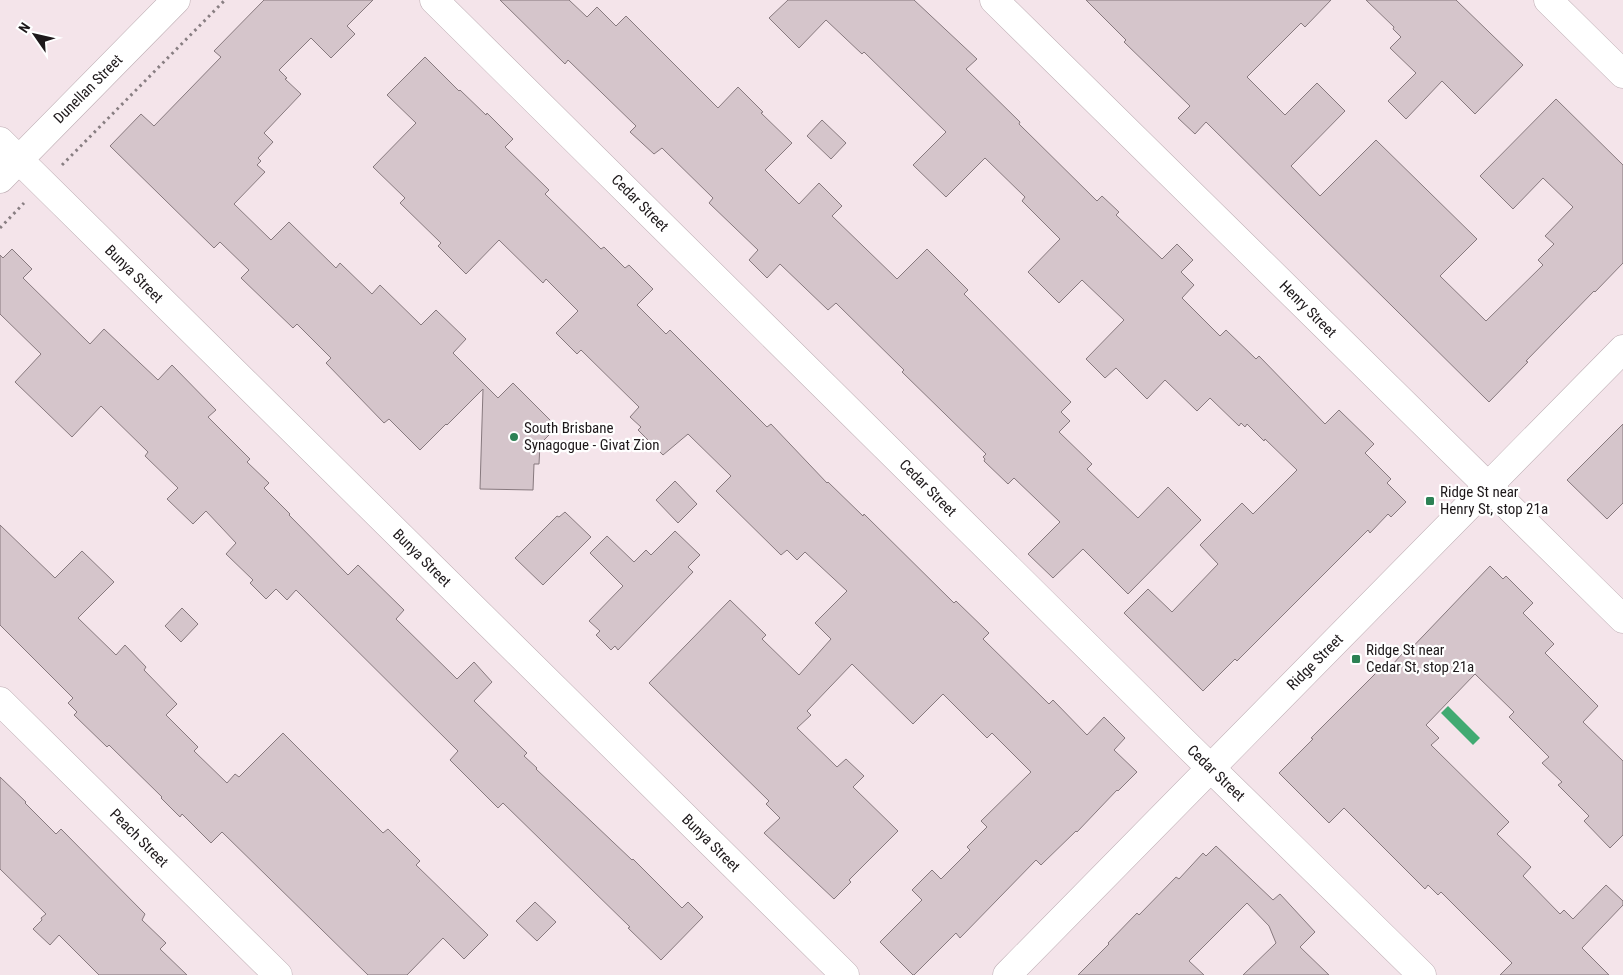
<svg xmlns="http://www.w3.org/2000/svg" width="1623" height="975" font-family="'Roboto Condensed',sans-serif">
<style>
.water{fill:#41aa72}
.building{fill:#d5c5cb;stroke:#87797e}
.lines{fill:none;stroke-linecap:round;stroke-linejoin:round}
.street-casing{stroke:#bcacb2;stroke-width:29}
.secondary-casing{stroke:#bcacb2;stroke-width:29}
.path{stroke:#887e82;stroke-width:3;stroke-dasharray:2.5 4;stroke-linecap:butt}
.street{stroke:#fff;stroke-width:28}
.secondary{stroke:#fff;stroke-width:28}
.poi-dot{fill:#2c8154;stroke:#fff;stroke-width:2}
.labels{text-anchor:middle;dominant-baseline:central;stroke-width:4.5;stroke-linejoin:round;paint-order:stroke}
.street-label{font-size:15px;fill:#1d181a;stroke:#fff}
.poi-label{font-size:15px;fill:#1d181a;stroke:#fff;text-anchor:start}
</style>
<rect width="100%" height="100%" fill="#f4e4ea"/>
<path class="water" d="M1448 706 1480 738 1473 745 1441 713Z"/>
<path class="building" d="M264 0H373L347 26 355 34 331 58 311 38 279 70 287 78 285 79 301 94 264 133 273 142 258 158 261 161 257 165 265 172 234 204 271 240 289 222 336 268 340 263 372 294 380 285 421 325 436 310 466 339 453 353 498 398 513 383 557 427 540 444 539 464H534L533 490 480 489 483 389 447 425 446 424 420 450 389 419 384 423 326 363 331 358 297 324 293 328 241 278 249 270 220 242 214 248 110 146 141 114 154 126 221 57 214 51Z
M500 0H569L587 17 597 7 616 26 626 16 718 108 738 87 763 112 761 113 792 143 765 170 799 204 819 183 842 206 832 216 897 279 927 249 968 290 964 294 1071 402 1061 412 1070 421 1059 432 1092 464 1087 469 1138 518 1168 487 1201 520 1128 594 1083 549 1053 578 1028 554 1060 522 1014 478 1008 484 984 461 985 459 983 457 986 454 902 372 904 370 836 303 828 310 780 264 767 278 749 260 758 250 709 203 713 198 662 148 654 154 630 132 636 126 568 60 565 64Z
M788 0H914L977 59 966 69 1020 122 1019 124 1097 201 1102 196 1119 212 1116 215 1162 259 1177 244 1193 260 1181 272 1194 285 1182 298 1220 336 1226 330 1256 359 1259 356 1325 424 1339 410 1374 444 1365 453 1391 479 1387 483 1406 502 1391 517 1388 514 1370 533 1368 530 1237 661 1235 659 1203 691 1124 613 1148 589 1172 612 1218 564 1200 545 1242 503 1253 514 1297 470 1265 439 1264 441 1247 424 1245 427 1241 423 1239 426 1210 398 1197 411 1165 380 1147 399 1116 368 1105 378 1086 359 1124 320 1082 280 1059 303 1028 272 1060 239 1022 201 1025 197 985 158 946 197 913 165 946 132 864 52 862 54 826 20 799 48 769 18Z
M1086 0H1331L1305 27 1301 23 1247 77 1285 115 1317 83 1345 111 1291 166 1320 196 1376 140 1477 239 1440 276 1486 321 1543 265 1538 260 1554 244 1545 236 1573 207 1543 178 1513 209 1480 176 1556 99 1623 165V263L1595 292 1594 291 1526 361 1528 362 1489 402 1206 122 1195 134 1178 118 1190 106 1124 42 1126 40Z
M1366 0H1456L1523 65 1475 114 1442 81 1406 119 1388 101 1416 73 1390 48 1401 37 1393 29 1394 27Z
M425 57 459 91 460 90 486 115 487 113 513 139 505 147 549 190 545 194 601 249 604 247 625 268 629 265 653 289 637 305 666 334 670 330 767 427 771 424 827 483 828 482 863 516 864 514 954 603 956 601 989 633 983 639 1049 704 1053 700 1087 735 1104 717 1125 738 1114 750 1137 772 1118 791 1117 790 1077 832 1076 831 1041 865 1036 860 960 938 956 933 914 975H913L880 942 922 900 912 890 932 870 941 879 970 850 967 847 987 827 981 821 1031 772 992 733 987 738 943 694 913 724 852 664 807 711 811 715 797 728 837 767 846 759 864 776 853 787 898 831 849 880 851 882 834 899 764 833 780 818 766 804 769 801 649 683 730 600 766 635 762 639 799 675 831 639 815 623 847 591 805 552 797 560 787 550 781 555 716 491 731 476 688 434 663 455 638 430 641 427 630 417 639 407 581 350 577 354 556 333 578 311 546 279 543 283 499 240 466 274 438 246 441 243 400 203 405 198 373 167 416 123 387 95Z
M822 120 846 143 831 159 807 136Z
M12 249 32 269 23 278 90 344 104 329 158 380 172 365 216 410 208 417 250 459 247 462 269 483 264 488 290 514 289 515 348 575 358 565 404 610 396 619 457 679 474 662 492 682 474 701 527 753 524 756 537 768 536 769 632 860 633 859 682 908 688 902 703 917 661 960 628 928 630 927 503 803 498 808 450 760 458 751 296 590 287 600 276 589 266 599 250 583 253 580 226 554 236 543 206 511 193 524 167 499 178 488 145 456 148 452 101 406 72 437 15 382 41 354 0 314V255L3 258Z
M1623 424V503L1607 519 1567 480Z
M675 481 697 504 678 523 656 500Z
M565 512 591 537 543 585 515 558 557 516 559 517Z
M0 525 55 578 82 551 114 582 78 618 116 655 125 645 146 667 144 670 177 704 166 715 198 747 194 751 227 783 235 774 239 777 283 733 383 833 388 829 420 861 416 865 488 935 464 959 443 938 407 975H368L222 832 211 843 182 814 180 817 161 798 162 797 109 745 107 747 74 715 77 712 68 703 73 698 0 625Z
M675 531 700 555 688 567 693 572 618 650 615 646 611 650 596 635 600 631 589 621 623 586 590 553 607 536 634 562 646 550 651 555Z
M1490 566 1503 579 1506 576 1533 603 1523 613 1554 644 1545 653 1598 706 1583 722 1623 761V835L1610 848 1584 821 1589 816 1558 785 1562 782 1542 763 1549 757 1509 717 1514 712 1475 674 1426 725 1439 738 1431 745 1509 822 1497 834 1531 867 1523 876 1560 914 1564 910 1573 919 1606 885 1623 901V905L1582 948 1609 975H1500L1512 963 1441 892 1438 895 1428 885 1425 889 1344 808 1329 823 1279 773 1313 739 1311 738 1388 661 1392 665 1402 654 1404 656Z
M182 608 198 624 181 642 165 626Z
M0 777 26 802 25 803 56 834 61 829 145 914 142 920 166 943 160 949 187 975H99L59 935 50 945 33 929 42 920 41 918 46 914 0 869Z
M1216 846 1273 900 1280 894 1315 932 1300 947 1329 975H1243L1276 943 1269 926 1247 903 1189 961 1204 975H1078L1109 944 1108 943 1137 913 1139 915 1176 877 1179 879 1203 853 1206 856Z
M535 902 556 922 537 941 516 921Z"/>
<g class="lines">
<g class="street-casing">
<path id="street" d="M434 0 1183 741 1422 975
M994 0 1623 619
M1548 0 1623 74
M0 141 845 975
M0 179 176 0
M0 701 278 975"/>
</g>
<g class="secondary-casing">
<path id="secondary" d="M1007 975 1623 349"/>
</g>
<path class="path" d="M62 165 225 0
M0 228 24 203"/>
<use href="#street" class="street"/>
<use href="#secondary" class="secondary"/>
</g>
<g class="poi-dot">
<circle cx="514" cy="437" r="5"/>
<rect x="1425" y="496" width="10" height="10" rx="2.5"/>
<rect x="1351" y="654" width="10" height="10" rx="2.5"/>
</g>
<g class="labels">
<g class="street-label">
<text transform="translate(88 89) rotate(-45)">Dunellan Street</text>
<text transform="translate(640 203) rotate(45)">Cedar Street</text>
<text transform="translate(134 274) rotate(45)">Bunya Street</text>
<text transform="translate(1308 309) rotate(45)">Henry Street</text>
<text transform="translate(928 488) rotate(45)">Cedar Street</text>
<text transform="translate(422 558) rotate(45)">Bunya Street</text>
<text transform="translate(1315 662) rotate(-45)">Ridge Street</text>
<text transform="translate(1216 773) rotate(44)">Cedar Street</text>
<text transform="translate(139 838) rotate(45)">Peach Street</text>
<text transform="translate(711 843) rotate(45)">Bunya Street</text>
</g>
<g class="poi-label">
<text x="524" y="428">South Brisbane<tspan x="524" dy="17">Synagogue - Givat Zion</tspan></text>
<text x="1440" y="492">Ridge St near<tspan x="1440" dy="17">Henry St, stop 21a</tspan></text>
<text x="1366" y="650">Ridge St near<tspan x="1366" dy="17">Cedar St, stop 21a</tspan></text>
</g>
</g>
<g transform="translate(35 35) rotate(304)" stroke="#ffffff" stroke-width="4" paint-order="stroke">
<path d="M0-4L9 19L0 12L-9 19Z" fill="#1d181a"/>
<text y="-8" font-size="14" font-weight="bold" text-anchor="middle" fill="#1d181a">N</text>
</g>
</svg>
